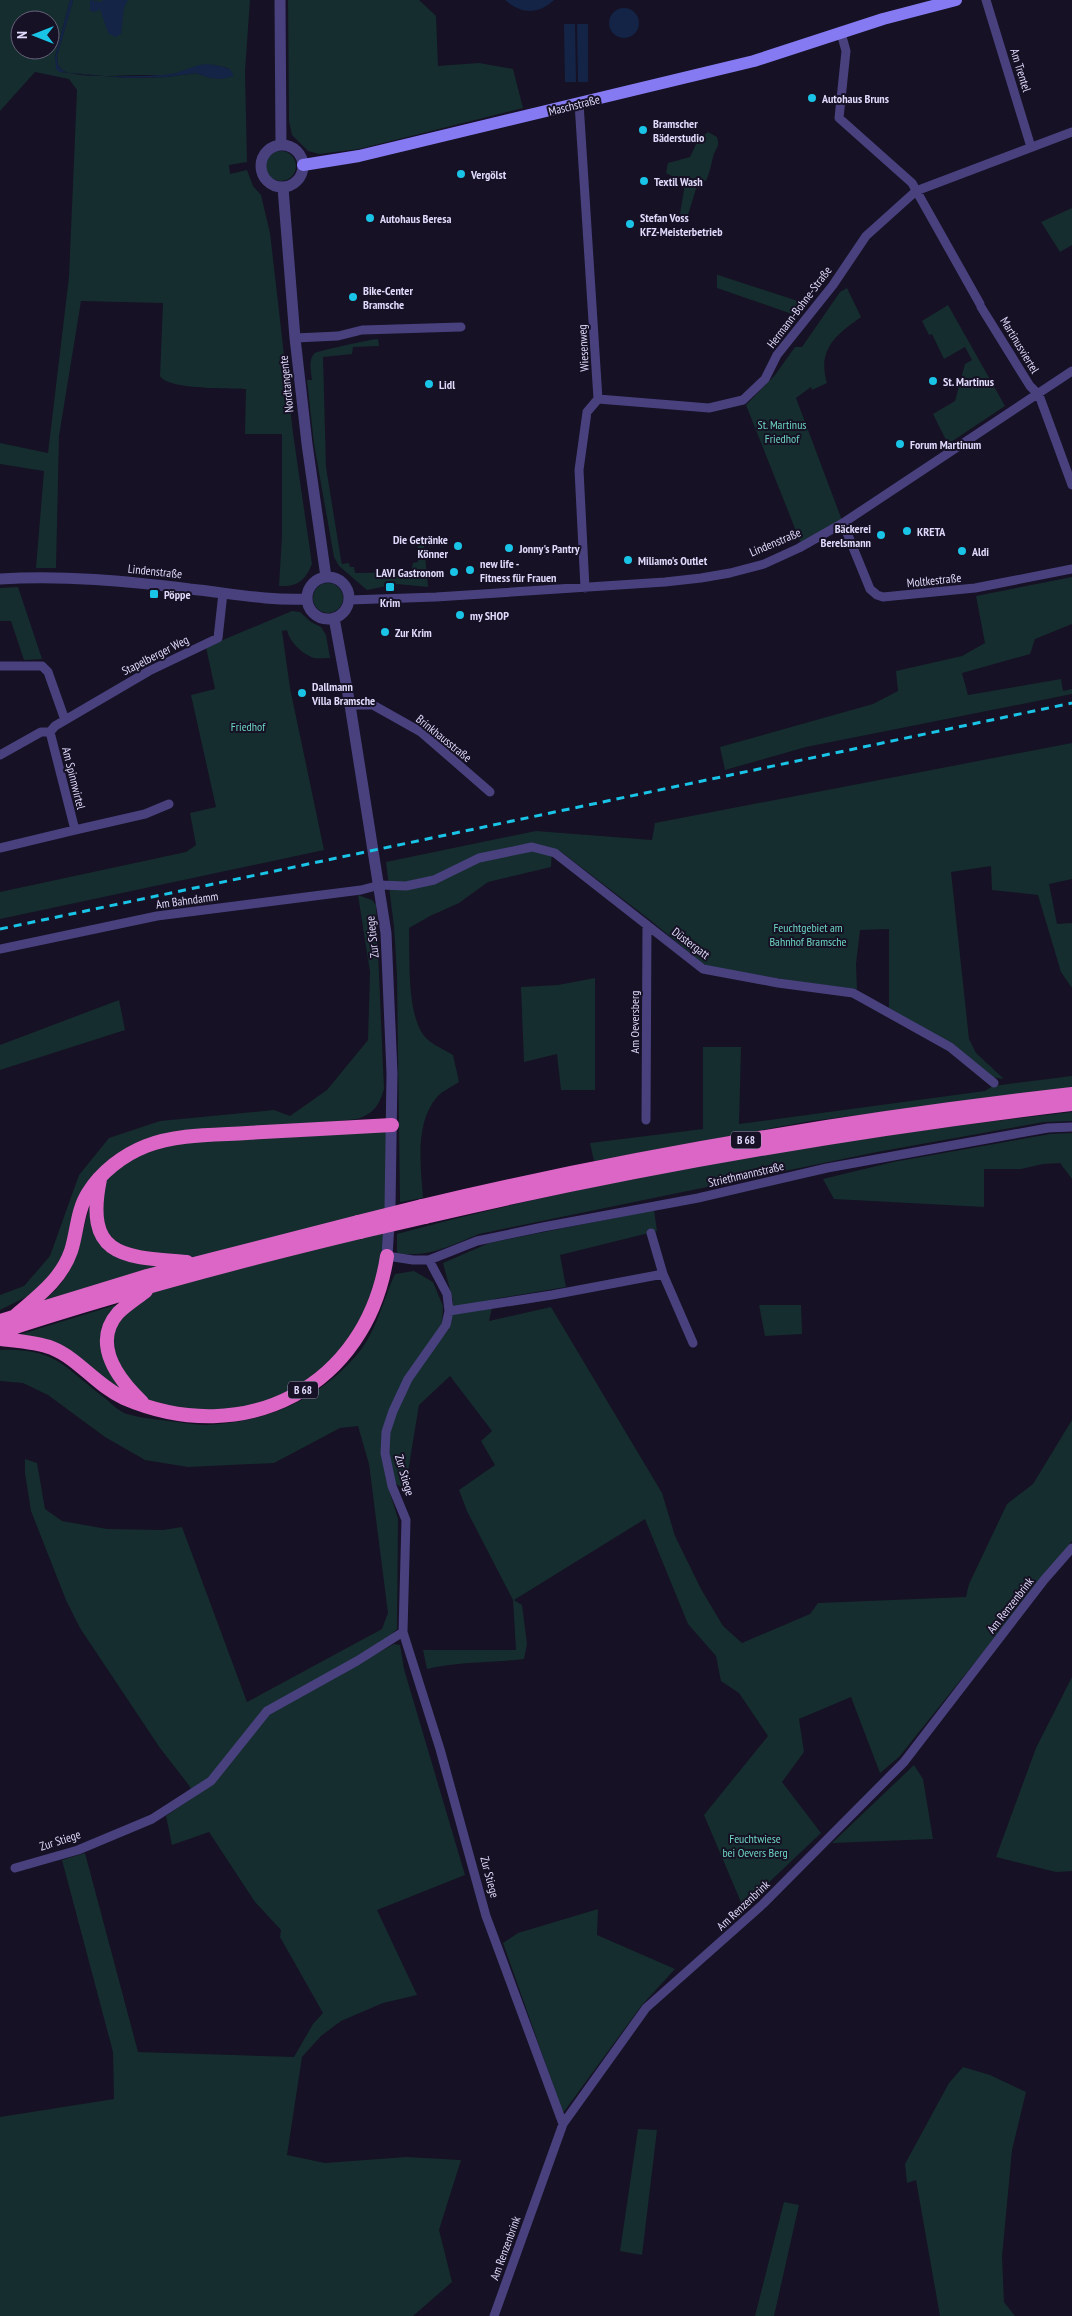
<svg xmlns="http://www.w3.org/2000/svg" width="1072" height="2316" font-family="'PT Sans Narrow',sans-serif">
<style>
.green{fill:#152d2e;fill-rule:evenodd}
.water{fill:#142446}
.lines{fill:none;stroke-linecap:round;stroke-linejoin:round}
.minor{stroke:#48417e;stroke-width:9}
.tertiary{stroke:#48417e;stroke-width:11}
.secondary{stroke:#857af1;stroke-width:12}
.trunk{stroke:#db66c5;stroke-width:14}
.rail{stroke:#19c4e7;stroke-width:3;stroke-dasharray:8 6;stroke-linecap:butt}
.trunk-bridge{stroke:#db66c5;stroke-width:14}
.poi-dot{fill:#19c4e7;stroke:#161124;stroke-width:2}
.labels{text-anchor:middle;dominant-baseline:central;stroke-width:4;stroke-linejoin:round;paint-order:stroke}
.shield{fill:#161124;stroke:#a39dba;stroke-width:1}
.shield-label{font-size:11px;font-weight:bold;fill:#dfd9fb}
.street-label{font-size:12px;fill:#dfd9fb;stroke:#161124}
.poi-label{font-size:12px;font-weight:bold;fill:#dfd9fb;stroke:#161124;text-anchor:start}
.park-label{font-size:12px;fill:#6cd4c1;stroke:#161124}
</style>
<rect width="100%" height="100%" fill="#161124"/>
<path class="green" d="M0 0H70L55 57 60 72 127 78 167 77 196 73 210 78 230 69C200 59 194 71 167 75 160 76 154 75 147 75 121 74 88 80 63 71L58 65 57 56 73 0H250L245 71 247 162 229 165 230 174 247 170 253 186 261 195 270 233 293 433 312 564C305 581 297 587 279 586L282 536V434H245L246 389C229 388 168 390 160 376L163 303 81 301 59 436 56 568H36L44 471 0 464V443L48 453 69 277 77 90 69 79 35 72 0 111ZM20 20H50V50H20Z
M288 0H419L436 16 438 66 479 63 513 69 523 108 359 149 319 154 308 151 292 135 289 121Z
M708 132 717 137C720 148 716 147 713 157 711 165 710 172 706 181L699 179 688 215 680 214 685 183 666 173 668 163 690 157 698 140Z
M266 166a15 15 0 1 1 30 0a15 15 0 1 1-30 0Z
M1072 208V245L1060 252 1041 222Z
M717 275H718L807 304 797 318 792 314 717 288Z
M847 288 861 317C836 335 817 349 827 383L812 390 811 387 796 398 843 523 802 546 746 405 775 375 795 347H802L840 292Z
M948 305 1005 406 948 444 933 414 955 401 965 364 972 360 965 347 944 359 932 334 929 335 922 321Z
M378 339 379 346 353 347 352 354 323 357 326 467 341 560 342 564 349 563 350 567H354L355 573 411 572 413 563 418 562V542H421L424 545 428 587 397 584 367 590 339 566 334 557 314 444 307 380H312C311 371 308 359 315 353 318 351 372 339 378 339Z
M1072 577V624L1035 639 1030 654 962 673 968 695 1061 679 1063 691 1072 689V694L806 747 725 770 720 747 873 704 898 691 896 671 962 656 985 643 976 596Z
M313 598a15 15 0 1 1 30 0a15 15 0 1 1-30 0Z
M18 587 42 659 24 660 11 621H0V588Z
M292 611 300 612 311 622 321 627 326 635 330 658C325 658 318 659 314 658 302 654 289 641 287 630L282 631 290 688 324 850 0 919V892L186 852 196 845 190 813 216 807 191 695 215 689 206 647Z
M1072 743V879L1049 884 1057 924 1072 923V988L1061 972 1038 895 992 890 991 866 951 872 969 1039 976 1053 1004 1079 992 1077 952 1046 889 1008V929L860 930 856 964 857 989 800 982 709 967 701 962 650 920 560 851 552 848 551 867 488 882 459 903 430 916 409 928C410 956 406 1017 426 1038 433 1045 445 1050 453 1055L459 1082C452 1087 442 1091 437 1097 414 1124 421 1167 423 1198L400 1202 397 975 394 927 386 862 536 831 652 840 655 823Z
M358 895 372 900 376 905 384 1089C379 1106 373 1114 357 1119L141 1142 114 1155 88 1182 60 1262 47 1281 28 1296 0 1310V1295L24 1286 50 1256 79 1175 109 1138 160 1121 274 1110 290 1116 327 1090 368 1040 370 972Z
M595 978V1090H561L557 1054 524 1062 521 987 558 985Z
M119 1000 125 1030 0 1070V1045Z
M703 1047H741L739 1124 985 1091 993 1086 1072 1076V1088L811 1121 594 1161 590 1143 703 1129Z
M1072 1112V1121L1044 1122 877 1152 479 1234C450 1246 428 1258 397 1253V1234C618 1174 845 1137 1072 1112Z
M392 1125 390 1214 196 1263 115 1250 96 1215 100 1178 148 1145Z
M1072 1133V1179L1060 1163 1043 1164 1021 1169H984V1207L834 1199 823 1179 893 1162 1050 1134Z
M93 1195 112 1253 127 1261 169 1265 38 1305C81 1274 78 1241 93 1195Z
M654 1210 657 1231 560 1255 566 1287 494 1299 489 1321 551 1307 662 1493 675 1536 701 1589 723 1626 742 1643 810 1614 818 1603 966 1597 969 1584 1007 1504 1033 1484 1072 1420V1541L899 1757 880 1773 851 1697 799 1719 804 1752 782 1782 821 1833 743 1907 704 1815 768 1736 739 1693 721 1681 716 1656 688 1624 645 1519 514 1600 522 1605 527 1644 524 1659C492 1663 459 1661 427 1669L423 1650H516L513 1600 467 1511 459 1490 495 1465 481 1441 492 1431 450 1376 419 1405 405 1490 385 1476 398 1519 397 1629 361 1662 394 1644 400 1645 404 1669 465 1875 377 1910 417 1995 383 2003 341 2021 321 2036 302 2057 287 2155 325 2163 406 2157 461 2160 439 2230 452 2282 413 2316H0V2117L114 2099 113 2052 62 1860 85 1853 138 2052 294 2057 313 2024 323 2013 280 1937 281 1930 255 1902 209 1832 172 1845 166 1816 195 1796 188 1784 160 1748 80 1628 66 1600 31 1511 25 1473V1459L37 1463 45 1509 62 1521 107 1529 163 1530 182 1527 247 1702 382 1629 388 1613 369 1464 358 1426 340 1428 274 1463 188 1467 145 1460 105 1437 48 1395 23 1383 0 1381V1350C58 1348 64 1368 106 1399 112 1404 120 1412 127 1414 140 1418 155 1419 168 1421 181 1422 194 1425 206 1425 265 1422 313 1403 354 1358 376 1335 382 1302 395 1274L414 1271 433 1282 443 1306 442 1324 407 1381 449 1329 453 1301 443 1263 489 1243Z
M390 1225 383 1283 330 1369 251 1411 161 1410 117 1374 109 1329 150 1287Z
M125 1302 106 1330 125 1390 116 1388 15 1336Z
M759 1305H801L802 1334 765 1336Z
M1072 1677V1871L1056 1872 996 1857 1036 1748Z
M914 1765 923 1779 933 1839 832 1843Z
M598 1909 597 1935 675 1969 642 2005 563 2113 503 1943 518 1933Z
M963 2067 990 2075 1026 2092 1012 2150 1002 2257 1004 2302 1015 2316H940L916 2180 907 2183 905 2164 949 2083Z
M638 2129 657 2130 642 2255 620 2251Z
M784 2202 799 2205 774 2316H755Z"/>
<path class="water" d="M70 0H73L72 5 57 56 58 65 63 71C84 78 148 77 171 74 180 73 187 68 196 66 207 62 220 66 230 69L234 76 222 79 210 78 196 73 167 77 127 78 60 72 56 69 55 57Z
M90 0 101 2 103 0H128L124 8 121 34 115 37 108 33 100 9 96 12 90 11Z
M505 0H554C538 15 521 14 505 0Z
M609 23a15 15 0 1 1 30 0a15 15 0 1 1-30 0Z
M564 24H575L576 82H565Z
M577 24H588V82H578Z"/>
<g class="lines">
<path class="minor" d="M986 0 1031 147
M841 33 846 51 839 118 912 183 980 304
M579 103 598 399 587 412 579 470 585 588
M981 307 1030 386 1039 395 1072 485
M295 338 338 336 362 330 461 327
M598 399 709 408 743 400 765 379 777 355 833 285 866 236 916 191 1072 132
M843 523 870 589 877 595 883 597 975 588 1072 569
M349 600 436 597 665 582 701 578 730 573 764 564 799 548 843 523 1072 371
M0 666H42L48 672 65 720
M350 705H373L421 732 490 792
M0 755 41 732H50L55 726 149 671 218 638 223 593
M75 830 145 814 169 804
M0 848 75 830 50 732
M0 949 157 916 361 890 380 885 406 886 434 880 479 858 532 847 555 853 703 969 778 983 853 993 950 1047 994 1083
M646 1120 647 925
M651 1233 663 1274 693 1343
M387 1256 413 1260H429L477 1241 543 1227 698 1198 827 1168 1048 1128 1072 1127
M429 1260 447 1294 449 1311 446 1325 408 1379 393 1411 386 1432 385 1453 392 1486 406 1520 403 1632 440 1749 486 1916 563 2124
M449 1311 552 1295 663 1274
M15 1868 78 1850 152 1819 211 1781 267 1711 357 1661 403 1632
M494 2316 563 2124 646 2008 763 1904 904 1762 1044 1580 1072 1548"/>
<path class="tertiary" d="M280 0 281 145
M261 166a21 21 0 1 1 42 0a21 21 0 1 1-42 0Z
M283 188 295 338 307 444 326 577
M307 598a21 21 0 1 1 42 0a21 21 0 1 1-42 0Z
M0 579C63 575 127 581 190 589 229 593 268 601 307 599
M334 618 350 705 386 933 392 1073 390 1208 387 1256"/>
<path class="secondary" d="M303 165 359 156 754 61 883 19 956 0"/>
<path class="trunk" d="M100 1179C84 1258 124 1257 187 1262
M422 1206C636 1155 854 1119 1072 1094
M425 1217C638 1167 854 1130 1072 1104
M15 1316C37 1297 61 1280 71 1251 77 1233 77 1210 88 1193 101 1172 123 1155 146 1146 177 1134 214 1135 247 1133 295 1130 344 1128 392 1125
M0 1321 147 1276 358 1222
M0 1332C118 1293 239 1261 360 1232
M0 1339C17 1341 36 1342 52 1348 79 1359 97 1386 124 1398 245 1450 367 1387 387 1256
M142 1402C119 1380 91 1344 118 1313 126 1305 137 1298 146 1291"/>
<path class="rail" d="M0 929 1072 703"/>
<path class="trunk-bridge" d="M358 1222 422 1206
M360 1232 425 1217"/>
</g>
<g class="poi-dot">
<circle cx="812" cy="98" r="5"/>
<circle cx="643" cy="130" r="5"/>
<circle cx="461" cy="174" r="5"/>
<circle cx="644" cy="181" r="5"/>
<circle cx="370" cy="218" r="5"/>
<circle cx="630" cy="224" r="5"/>
<circle cx="353" cy="297" r="5"/>
<circle cx="933" cy="381" r="5"/>
<circle cx="429" cy="384" r="5"/>
<circle cx="900" cy="444" r="5"/>
<circle cx="907" cy="531" r="5"/>
<circle cx="881" cy="535" r="5"/>
<circle cx="458" cy="546" r="5"/>
<circle cx="509" cy="548" r="5"/>
<circle cx="962" cy="551" r="5"/>
<circle cx="628" cy="560" r="5"/>
<circle cx="470" cy="570" r="5"/>
<circle cx="454" cy="572" r="5"/>
<rect x="385" y="582" width="10" height="10" rx="2.5"/>
<rect x="149" y="589" width="10" height="10" rx="2.5"/>
<circle cx="460" cy="615" r="5"/>
<circle cx="385" cy="632" r="5"/>
<circle cx="302" cy="693" r="5"/>
</g>
<g class="labels">
<g class="shield">
<rect x="731" y="1131.5" width="30" height="17" rx="4"/>
<rect x="288" y="1381.5" width="30" height="17" rx="4"/>
</g>
<g class="shield-label">
<text x="746" y="1140">B 68</text>
<text x="303" y="1390">B 68</text>
</g>
<g class="street-label">
<text transform="translate(1021 70) rotate(73)">Am Trentel</text>
<text transform="translate(574 105) rotate(-14)">Maschstraße</text>
<text transform="translate(799 307) rotate(-53)">Hermann-Bohne-Straße</text>
<text transform="translate(1020 345) rotate(59)">Martinusviertel</text>
<text transform="translate(583 348) rotate(-93)">Wiesenweg</text>
<text transform="translate(286 384) rotate(-96)">Nordtangente</text>
<text transform="translate(775 542) rotate(-23)">Lindenstraße</text>
<text transform="translate(155 571) rotate(6)">Lindenstraße</text>
<text transform="translate(934 580) rotate(-6)">Moltkestraße</text>
<text transform="translate(155 655) rotate(-27)">Stapelberger Weg</text>
<text transform="translate(444 738) rotate(39)">Brinkhausstraße</text>
<text transform="translate(74 778) rotate(76)">Am Spinnwirtel</text>
<text transform="translate(187 900) rotate(-8)">Am Bahndamm</text>
<text transform="translate(372 937) rotate(-96)">Zur Stiege</text>
<text transform="translate(691 943) rotate(37)">Düstergatt</text>
<text transform="translate(634 1022) rotate(-90)">Am Oeversberg</text>
<text transform="translate(746 1174) rotate(-13)">Striethmannstraße</text>
<text transform="translate(405 1475) rotate(74)">Zur Stiege</text>
<text transform="translate(1010 1605) rotate(-52)">Am Renzenbrink</text>
<text transform="translate(60 1840) rotate(-18)">Zur Stiege</text>
<text transform="translate(490 1877) rotate(75)">Zur Stiege</text>
<text transform="translate(743 1905) rotate(-43)">Am Renzenbrink</text>
<text transform="translate(505 2248) rotate(-70)">Am Renzenbrink</text>
</g>
<g class="poi-label">
<text x="822" y="98">Autohaus Bruns</text>
<text x="653" y="123">Bramscher<tspan x="653" dy="14">Bäderstudio</tspan></text>
<text x="471" y="174">Vergölst</text>
<text x="654" y="181">Textil Wash</text>
<text x="640" y="217">Stefan Voss<tspan x="640" dy="14">KFZ-Meisterbetrieb</tspan></text>
<text x="380" y="218">Autohaus Beresa</text>
<text x="363" y="290">Bike-Center<tspan x="363" dy="14">Bramsche</tspan></text>
<text x="943" y="381">St. Martinus</text>
<text x="439" y="384">Lidl</text>
<text x="910" y="444">Forum Martinum</text>
<text x="871" y="528" text-anchor="end">Bäckerei<tspan x="871" dy="14">Berelsmann</tspan></text>
<text x="917" y="531">KRETA</text>
<text x="448" y="539" text-anchor="end">Die Getränke<tspan x="448" dy="14">Könner</tspan></text>
<text x="519" y="548">Jonny's Pantry</text>
<text x="972" y="551">Aldi</text>
<text x="638" y="560">Miliamo's Outlet</text>
<text x="480" y="563">new life -<tspan x="480" dy="14">Fitness für Frauen</tspan></text>
<text x="444" y="572" text-anchor="end">LAVI Gastronom</text>
<text x="164" y="594">Pöppe</text>
<text x="390" y="602" text-anchor="middle">Krim</text>
<text x="470" y="615">my SHOP</text>
<text x="395" y="632">Zur Krim</text>
<text x="312" y="686">Dallmann<tspan x="312" dy="14">Villa Bramsche</tspan></text>
</g>
<g class="park-label">
<text x="782" y="424">St. Martinus<tspan x="782" dy="14">Friedhof</tspan></text>
<text x="248" y="726">Friedhof</text>
<text x="808" y="927">Feuchtgebiet am<tspan x="808" dy="14">Bahnhof Bramsche</tspan></text>
<text x="755" y="1838">Feuchtwiese<tspan x="755" dy="14">bei Oevers Berg</tspan></text>
</g>
</g>
<g transform="translate(35 35) rotate(270)"><circle r="24" fill="#161124" stroke="#66617a"/>
<path d="M0-4L9 19L0 12L-9 19Z" fill="#19c4e7"/>
<text y="-8" font-size="14" font-weight="bold" text-anchor="middle" fill="#dfd9fb">N</text>
</g>
</svg>
